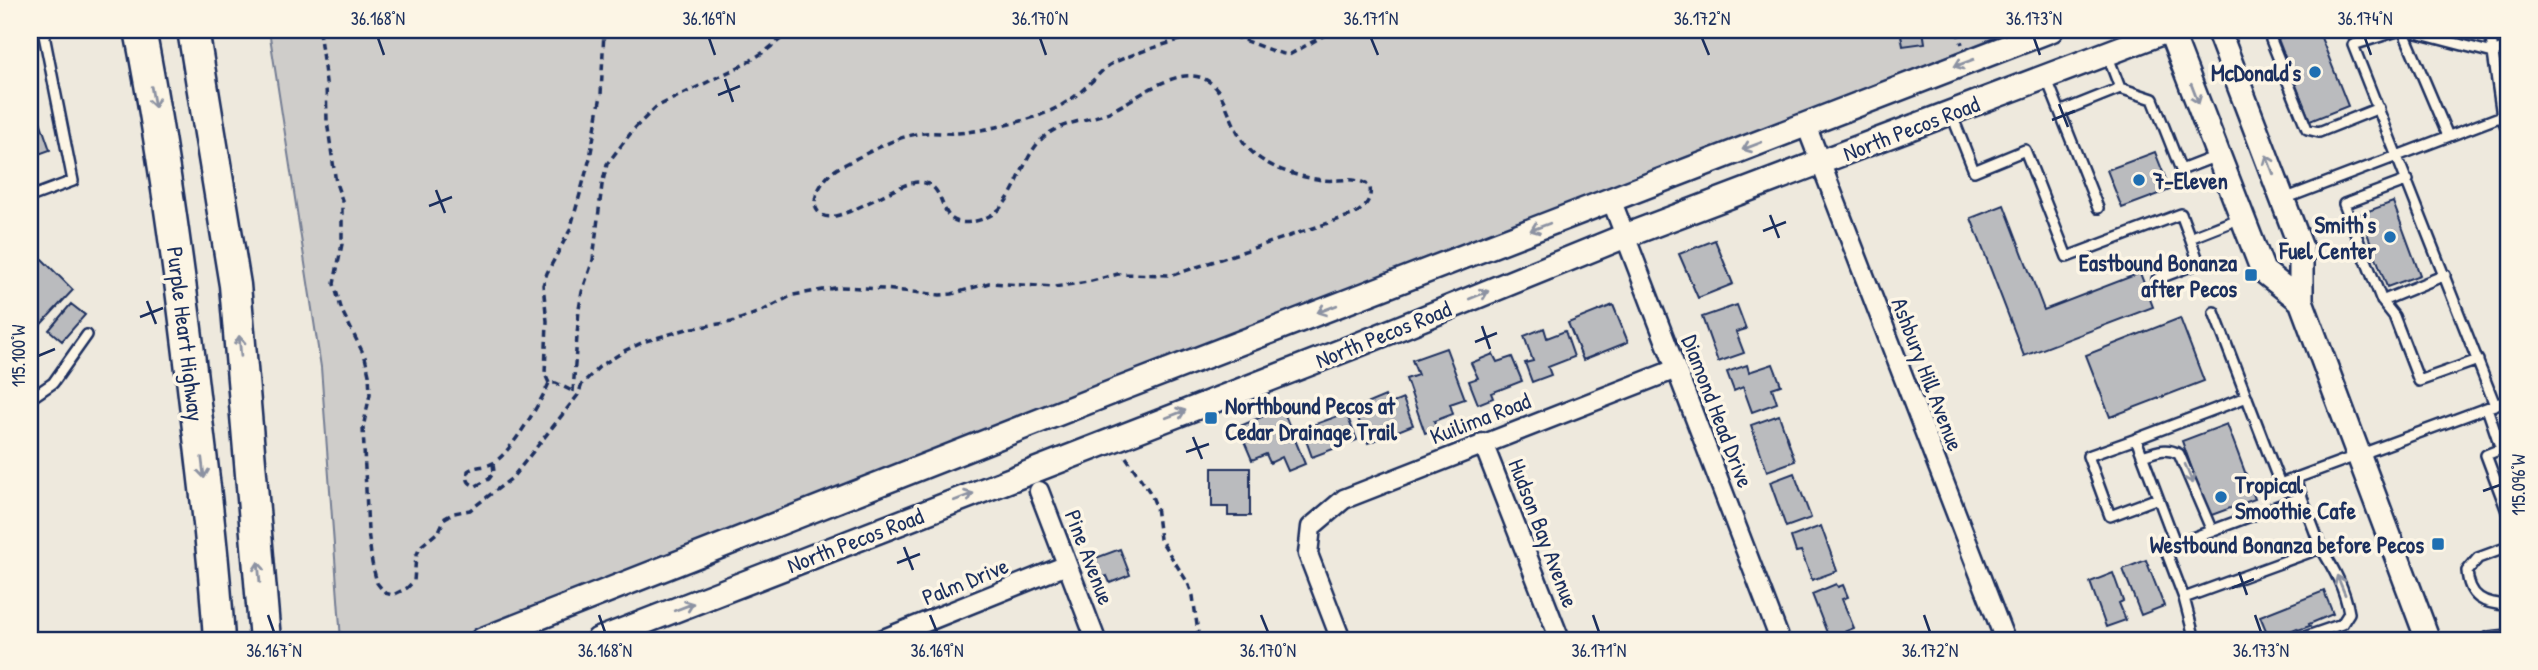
<svg xmlns="http://www.w3.org/2000/svg" width="2538" height="670" font-family="'Patrick Hand',sans-serif">
<style>
.green{fill:#cfcdca;stroke:#757e94;stroke-width:2}
.building{fill:#babbbe;stroke:#1b2f5e;stroke-width:2}
.lines{fill:none;stroke-linecap:round;stroke-linejoin:round}
.lane-casing{stroke:#1b2f5e;stroke-width:14}
.street-casing{stroke:#1b2f5e;stroke-width:23}
.secondary-casing{stroke:#1b2f5e;stroke-width:28}
.highway-casing{stroke:#1b2f5e;stroke-width:35}
.path{stroke:#1b2f5e;stroke-width:3.5;stroke-dasharray:7 5;stroke-linecap:butt}
.lane{stroke:#fcf5e5;stroke-width:9}
.street{stroke:#fcf5e5;stroke-width:18}
.secondary{stroke:#fcf5e5;stroke-width:23}
.highway{stroke:#fcf5e5;stroke-width:30}
.oneway{stroke:#8c92a2}
.ticks{fill:none;stroke:#1b2f5e;stroke-width:2.5}
.poi-dot{fill:#1f6fb2;stroke:#fcf5e5;stroke-width:2.5}
.labels{text-anchor:middle;dominant-baseline:central;stroke-width:7;stroke-linejoin:round;paint-order:stroke}
.poi-label{font-size:23px;font-weight:bold;fill:#1b2f5e;stroke:#fcf5e5;text-anchor:end}
.street-label{font-size:23px;fill:#1b2f5e;stroke:#fcf5e5}
.neatline{fill:none;stroke:#1b2f5e;stroke-width:2.5}
.ticks-label{font-size:18px;text-anchor:middle;fill:#1b2f5e}
</style>
<rect width="100%" height="100%" fill="#eee9dd"/>
<filter id="ink" filterUnits="userSpaceOnUse"><feTurbulence type="fractalNoise" baseFrequency=".0143" numOctaves="2"/><feDisplacementMap in="SourceGraphic" scale="14" xChannelSelector="R" yChannelSelector="G"/><feConvolveMatrix kernelMatrix="1 2 1 2 8 2 1 2 1" color-interpolation-filters="sRGB"/></filter>
<g filter="url(#ink)">
<path class="green" d="M269 30H2014L453 640H341L321 367Z"/>
<path class="building" d="M1900 30H1923L1925 43 1903 46Z
M2304 30H2318L2348 106 2310 121 2278 39Z
M30 92 50 150 30 157Z
M2155 152 2170 190 2122 208 2107 170Z
M2393 202 2420 275 2387 287 2360 214Z
M2004 205 2044 310 2140 273 2153 307 2024 356 1971 218Z
M1715 240 1733 284 1698 298 1679 254Z
M30 247 73 290 31 335 30 334Z
M71 304 85 315 62 341 49 330Z
M1613 305 1628 342 1583 360 1568 323Z
M1737 305 1746 329 1736 332 1744 353 1718 362 1702 317Z
M2180 318 2204 381 2110 417 2086 355Z
M1544 328 1547 338 1565 331 1574 357 1548 367 1551 375 1532 382 1525 363 1533 361 1524 336Z
M1446 348 1465 399 1450 404 1453 414 1434 421 1437 429 1425 433 1406 379 1418 375 1412 360Z
M1493 354 1497 362 1512 357 1522 381 1491 393 1493 398 1478 404 1469 381 1478 378 1471 363Z
M1773 364 1781 385 1772 388 1777 403 1752 412 1743 387 1734 391 1727 372 1747 365 1749 372Z
M1385 396 1388 405 1403 399 1413 425 1368 443 1354 409Z
M1282 408 1305 464 1288 471 1282 457 1270 463 1266 454 1252 460 1238 427Z
M1346 413 1357 440 1312 457 1302 429Z
M1779 415 1795 461 1767 471 1751 425Z
M2227 424 2255 499 2209 516 2182 441Z
M1212 468H1250V516H1228V507H1212Z
M1794 473 1811 518 1786 527 1770 482Z
M1821 526 1837 571 1812 580 1801 551 1796 552 1791 537Z
M1120 549 1130 575 1110 583 1107 576 1093 581 1085 562Z
M2146 560 2164 606 2141 615 2123 569Z
M2113 573 2123 601 2119 603 2126 620 2106 627 2090 582Z
M1836 584 1838 587 1843 585 1848 597 1842 599 1854 628 1829 638 1812 594Z
M2324 591 2333 614 2309 624 2310 626 2298 630 2297 628 2270 640 2260 616Z"/>
<g class="lines">
<g class="lane-casing">
<path id="lane" d="M2278 30 2274 32 2271 40 2307 129 2319 132 2379 108
M2400 30 2353 45 2495 405
M2403 30 2448 136
M2490 30 2493 53 2508 47
M2107 54 2120 88 2153 99 2181 170 2217 156
M2046 77 2060 112 2120 88
M2060 112 2098 208
M1951 113 1974 171 2025 150 2067 257 2181 214 2190 238
M2508 114 2502 116 2508 132
M30 197 73 181 43 30
M2284 199 2502 116 2493 53 2405 30
M2445 275 2382 301 2394 316 2419 381 2478 360
M2157 279 2199 263 2190 238 2241 218
M2382 301 2344 204 2408 180
M2214 312 2280 484 2508 400
M31 398 53 383 87 335
M2487 408 2501 449 2486 455 2508 514
M2136 439 2088 456 2110 516 2158 498
M2143 456C2157 451 2166 447 2179 454L2212 531
M2295 479 2321 548 2184 598 2165 548 2302 497
M2176 545 2136 439 2247 397
M2508 547 2478 558 2467 571C2469 598 2484 604 2508 605
M2184 598 2195 640
M2296 640 2342 624 2349 613C2345 589 2334 569 2321 548
M2483 640 2489 637 2508 635"/>
</g>
<g class="street-casing">
<path id="street" d="M1806 125 2005 640
M1611 199 1780 640
M1483 443 1560 640
M1039 491 1096 640
M881 640 1067 565
M1341 640 1308 554 1311 527 1344 499 1676 369"/>
</g>
<g class="secondary-casing">
<path id="secondary" d="M2170 30 2263 271 2301 301
M2218 30 2301 248V301L2428 640
M482 640 1118 390 2051 30
M598 640 1360 344 1625 236 2169 30"/>
</g>
<g class="highway-casing">
<path id="highway" d="M140 30C163 148 179 267 193 387 203 471 214 555 219 640
M193 30 235 285 265 640"/>
</g>
<path class="path" d="M319 30 326 82 327 121 336 183 342 200V244L334 284 342 311 365 357 369 374 370 394 363 428 368 531 372 563 377 583 385 593 393 595 407 588 414 581 416 556 421 546 439 531 445 518 454 513 470 510 512 478 578 395 582 384 599 367 626 350 646 341 687 329 732 322 762 311 793 295 841 287 884 289 940 295 952 294 989 283 1054 287 1088 282 1118 274 1173 275 1355 214C1365 207 1372 200 1370 187 1358 175 1338 182 1323 180 1298 177 1270 169 1252 152 1234 135 1230 108 1217 89 1188 54 1140 98 1109 112 1088 121 1064 121 1045 136 1021 156 1018 198 993 214 982 221 958 228 949 216 939 203 941 184 920 182 899 180 840 226 822 215 806 205 821 183 830 174 838 167 848 163 857 158 876 149 895 138 916 134 930 131 944 134 958 133 981 131 1013 124 1035 117 1056 110 1074 99 1089 84 1096 78 1101 71 1108 66 1122 56 1202 31 1219 33 1243 37 1265 51 1289 55L1334 30
M1957 30 1962 44
M549 383 545 374 547 321 543 285 547 273 570 230 590 158 601 95 604 30
M573 392 579 309 582 292 593 260 602 185 607 164 634 129 656 107 745 64 767 50 792 30
M1126 457 1151 494 1156 506 1160 539 1188 583 1193 596 1199 640
M493 464 494 472 489 479 476 486C467 483 467 480 468 471 476 465 485 468 493 463 510 454 541 402 549 383H556L574 392"/>
<use href="#lane" class="lane"/>
<use href="#street" class="street"/>
<use href="#secondary" class="secondary"/>
<use href="#highway" class="highway"/>
</g>
<defs><path id="oneway-shaft" d="M-6 0H5M1.5-3L5.5 0L1.5 3" fill="none" stroke-width="1.6" stroke-linecap="round" stroke-linejoin="round" transform="scale(1.75)"/></defs>
<g class="oneway">
<use href="#oneway-shaft" transform="translate(1964 63) rotate(159)"/>
<use href="#oneway-shaft" transform="translate(2195 94) rotate(69)"/>
<use href="#oneway-shaft" transform="translate(153 97) rotate(80)"/>
<use href="#oneway-shaft" transform="translate(1752 146) rotate(159)"/>
<use href="#oneway-shaft" transform="translate(2270 165) rotate(-111)"/>
<use href="#oneway-shaft" transform="translate(1540 227) rotate(159)"/>
<use href="#oneway-shaft" transform="translate(1479 295) rotate(-22)"/>
<use href="#oneway-shaft" transform="translate(1327 309) rotate(159)"/>
<use href="#oneway-shaft" transform="translate(240 346) rotate(-95)"/>
<use href="#oneway-shaft" transform="translate(1176 414) rotate(-21)"/>
<use href="#oneway-shaft" transform="translate(203 468) rotate(83)"/>
<use href="#oneway-shaft" transform="translate(2189 474) rotate(68)"/>
<use href="#oneway-shaft" transform="translate(964 497) rotate(-21)"/>
<use href="#oneway-shaft" transform="translate(259 572) rotate(-95)"/>
<use href="#oneway-shaft" transform="translate(2341 585) rotate(-113)"/>
<use href="#oneway-shaft" transform="translate(684 607) rotate(-21)"/>
</g>
</g>
<path class="ticks" d="M378 38 384 55M709 38 715 55M1040 38 1046 55M1371 38 1378 55M1702 38 1709 55M2034 38 2040 55M2365 38 2371 55M725 79 733 102M718 95 740 86M2059 104 2068 127M2052 120 2075 111M436 190 445 213M429 206 452 197M1770 215 1779 238M1763 231 1786 222M147 301 156 324M140 317 163 308M1482 326 1490 349M1475 342 1497 333M38 356 55 349M1193 437 1202 459M1186 452 1209 444M2483 491 2500 485M904 547 913 570M897 563 920 554M2239 572 2247 595M2232 588 2254 579M268 615 274 632M599 615 605 632M930 615 937 632M1261 615 1268 632M1593 615 1599 632M1924 615 1930 632M2255 615 2261 632"/>
<g class="poi-dot">
<circle cx="2315" cy="72" r="7"/>
<circle cx="2139" cy="180" r="7"/>
<circle cx="2390" cy="237" r="7"/>
<rect x="2244" y="268" width="14" height="14" rx="3.5"/>
<rect x="1204" y="411" width="14" height="14" rx="3.5"/>
<circle cx="2221" cy="497" r="7"/>
<rect x="2431" y="537" width="14" height="14" rx="3.5"/>
</g>
<g class="labels">
<g class="poi-label">
<text x="2301" y="72">McDonald's</text>
<text x="2153" y="180" text-anchor="start">7-Eleven</text>
<text x="2376" y="224">Smith's<tspan x="2376" dy="26">Fuel Center</tspan></text>
<text x="2237" y="262">Eastbound Bonanza<tspan x="2237" dy="26">after Pecos</tspan></text>
<text x="1225" y="405" text-anchor="start">Northbound Pecos at<tspan x="1225" dy="26">Cedar Drainage Trail</tspan></text>
<text x="2235" y="484" text-anchor="start">Tropical<tspan x="2235" dy="26">Smoothie Cafe</tspan></text>
<text x="2424" y="544">Westbound Bonanza before Pecos</text>
</g>
<g class="street-label">
<text transform="translate(1911 128) rotate(-21)">North Pecos Road</text>
<text transform="translate(186 334) rotate(83)">Purple Heart Highway</text>
<text transform="translate(1383 334) rotate(-22)">North Pecos Road</text>
<text transform="translate(1928 374) rotate(69)">Ashbury Hill Avenue</text>
<text transform="translate(1718 411) rotate(69)">Diamond Head Drive</text>
<text transform="translate(1480 418) rotate(-21)">Kuilima Road</text>
<text transform="translate(1544 533) rotate(69)">Hudson Bay Avenue</text>
<text transform="translate(855 540) rotate(-21)">North Pecos Road</text>
<text transform="translate(1090 557) rotate(69)">Pine Avenue</text>
<text transform="translate(965 581) rotate(-22)">Palm Drive</text>
</g>
</g>
<rect width="2538" height="670" fill="none" stroke="#fcf5e5" stroke-width="77"/>
<rect x="38" y="38" width="2462" height="594" class="neatline"/>
<g class="ticks-label">
<text x="378" y="25">36.168°N</text>
<text x="709" y="25">36.169°N</text>
<text x="1040" y="25">36.170°N</text>
<text x="1371" y="25">36.171°N</text>
<text x="1702" y="25">36.172°N</text>
<text x="2034" y="25">36.173°N</text>
<text x="2365" y="25">36.174°N</text>
<text transform="translate(19 356) rotate(-90)" y="6">115.100°W</text>
<text transform="translate(2519 485) rotate(-90)" y="6">115.096°W</text>
<text x="274" y="657">36.167°N</text>
<text x="605" y="657">36.168°N</text>
<text x="937" y="657">36.169°N</text>
<text x="1268" y="657">36.170°N</text>
<text x="1599" y="657">36.171°N</text>
<text x="1930" y="657">36.172°N</text>
<text x="2261" y="657">36.173°N</text>
</g>
</svg>
